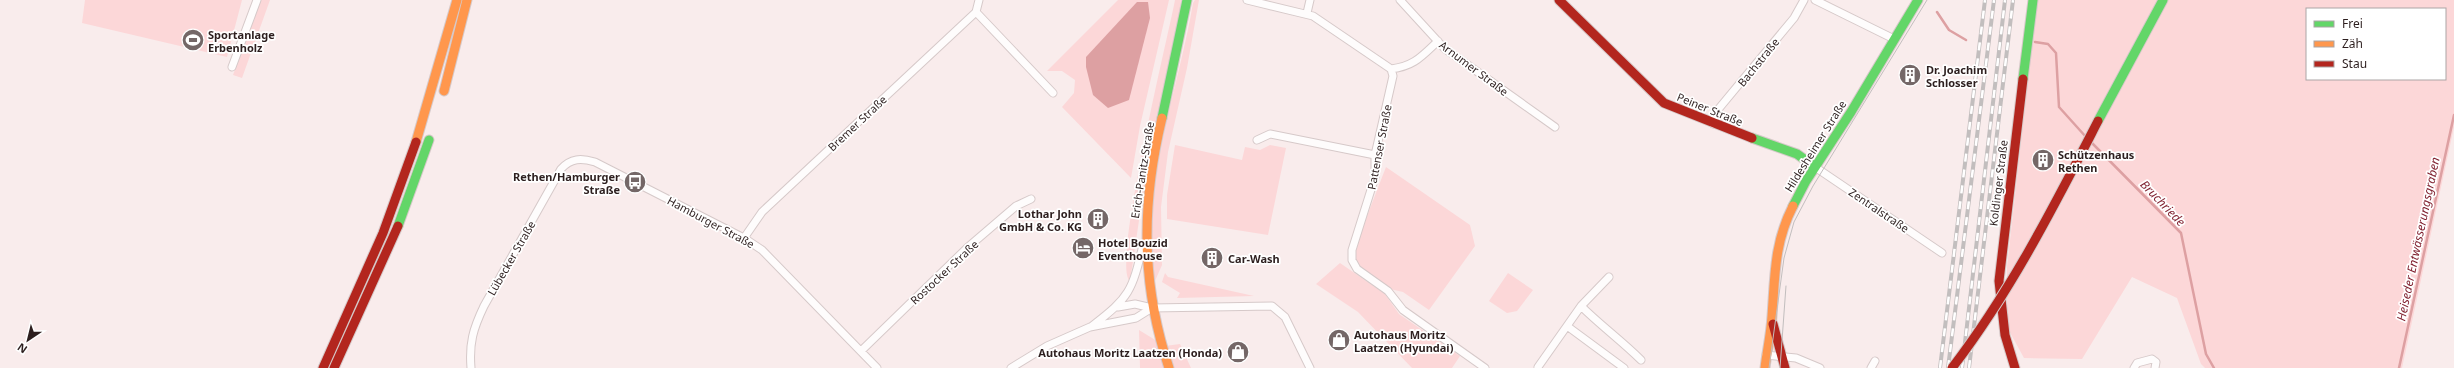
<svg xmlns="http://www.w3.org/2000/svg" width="2454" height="368" font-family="'Noto Sans',sans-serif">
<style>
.green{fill:#fcd7d8;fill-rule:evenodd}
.water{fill:#dda0a2}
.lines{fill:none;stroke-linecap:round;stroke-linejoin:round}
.stream{stroke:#dda0a2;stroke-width:2.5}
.street-casing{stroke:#d6c9c9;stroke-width:9}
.fast-casing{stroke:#d6c9c9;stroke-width:11}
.slow-casing{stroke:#d6c9c9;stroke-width:11}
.jam-casing{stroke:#d6c9c9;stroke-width:11}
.street{stroke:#fefcfc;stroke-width:7}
.fast{stroke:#63d668;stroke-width:9}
.slow{stroke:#ff974d;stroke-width:9}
.jam{stroke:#b3261e;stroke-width:9}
.tram{stroke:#c2bebe;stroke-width:1}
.rail-casing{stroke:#c2bebe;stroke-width:4}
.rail{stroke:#fff;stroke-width:2.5;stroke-dasharray:8;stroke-linecap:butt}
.jam-bridge-casing{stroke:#d3cbcb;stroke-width:11;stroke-linecap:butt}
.jam-bridge{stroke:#b3261e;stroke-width:9}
.labels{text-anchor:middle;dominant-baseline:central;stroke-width:3.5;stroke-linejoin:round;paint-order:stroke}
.poi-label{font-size:11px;font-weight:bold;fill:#2d1f1f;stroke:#fff;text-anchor:start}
.street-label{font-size:11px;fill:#2d1f1f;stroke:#fff}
.water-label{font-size:12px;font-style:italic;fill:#7e1d2c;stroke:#fff}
</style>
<rect width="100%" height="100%" fill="#f9ecec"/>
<path class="green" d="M85 0H242L227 57 82 23Z
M261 0H270L242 78 233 75Z
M1118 0H1169L1140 126 1131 178 1062 107 1074 93 1075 80 1062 71H1047Z
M1175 0H1181L1180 14 1149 153 1130 281C1111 269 1169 33 1175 0Z
M1195 0H1199L1187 68 1168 152 1161 207 1162 265 1155 281C1151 266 1151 248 1152 232 1152 154 1180 80 1193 3Z
M2037 0H2454V127L2402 368H2205L2201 364 2177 298 2132 277 2082 359 2024 358 2007 327V267ZM2307 9H2445V79H2307Z
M1175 145 1242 160 1245 147 1260 150 1270 145 1286 148 1268 235 1167 219V195Z
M1386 167 1470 225 1475 246 1429 310 1403 292 1390 289 1358 267 1354 260 1355 247Z
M1340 263 1385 294 1399 314 1460 356 1452 368H1412L1358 312 1316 284Z
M1165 273 1168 277 1254 296 1177 298 1180 293 1162 282Z
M1508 273 1533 290 1517 311 1507 313 1489 301Z
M1139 330 1165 346 1180 344 1191 368H1140Z"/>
<path class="water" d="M1137 2H1148L1150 18 1129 100 1108 108 1093 95 1086 67V57Z"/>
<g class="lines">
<path class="stream" d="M1937 12 1949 30 1966 40
M2035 42 2048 44 2056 53 2059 107 2086 137
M2091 142 2181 233 2206 354 2214 368
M2399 368 2454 115"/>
<g class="street-casing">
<path id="street" d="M1247 0 1313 16 1391 69 1393 76 1375 155V177L1352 250V260L1357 269 1388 291 1403 310 1485 368
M1400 0 1444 48 1555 127
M1815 0 1894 39
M976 12 1053 93
M1307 13 1310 0
M232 67 257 0
M1391 69C1414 66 1421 57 1438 41
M1713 124 1716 112 1794 18 1804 0
M1257 140 1270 134 1375 155
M1815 167 1942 253
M744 238 762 212 976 12 979 0
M1581 306C1600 325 1622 341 1641 360
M1118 307 1135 304 1152 308 1272 306 1285 317 1310 368
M1092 326C1130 297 1132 291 1143 245
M1567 326 1624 368
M861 351 967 248 1016 206 1031 199
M1766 355 1796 358 1820 368
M1538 367 1581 306 1609 277
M471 368C469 343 473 329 484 306L561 169C571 158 581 158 595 162L744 238 762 250 877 368
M1011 368 1047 346 1090 327 1136 318 1152 308
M1871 368 1875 361
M2134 368 2137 363 2152 359 2156 362 2155 368"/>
</g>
<g class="fast-casing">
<path id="fast" d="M2023 79 2033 0
M1162 118 1187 0
M2098 121 2163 0
M1752 138 1797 154 1815 167
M1793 206 1806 181 1851 112 1918 0
M398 226 429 140"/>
</g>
<g class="slow-casing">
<path id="slow" d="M444 91 467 0
M1162 118C1141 204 1141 284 1169 368
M416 142 457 0
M1765 368C1767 351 1771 334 1772 316 1775 276 1774 243 1793 206"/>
</g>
<g class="jam-casing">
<path id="jam" d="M1559 0 1664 103 1752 138
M1773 324 1785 368
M323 368 383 233 416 142
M334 368 398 226
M2015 368 2005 335 1999 281 2023 79"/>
</g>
<use href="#street" class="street"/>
<use href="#fast" class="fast"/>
<use href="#slow" class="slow"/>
<use href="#jam" class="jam"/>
<path class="tram" d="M1769 368 1784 258 1794 222 1813 186 1927 0
M1780 368 1786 286"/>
<g class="rail-casing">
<path id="rail" d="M1940 368 1985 0
M1948 368 1994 0
M1962 368 2005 0
M1969 368 2013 0"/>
</g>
<use href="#rail" class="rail"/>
<g class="jam-bridge-casing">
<path id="jam-bridge" d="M1952 368C2011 291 2054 206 2098 121"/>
</g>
<use href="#jam-bridge" class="jam-bridge"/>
</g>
<defs>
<g id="stadium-disc" transform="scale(1.15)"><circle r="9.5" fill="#746767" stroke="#fff"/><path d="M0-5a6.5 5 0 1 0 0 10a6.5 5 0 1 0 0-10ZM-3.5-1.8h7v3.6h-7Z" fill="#fff"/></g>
<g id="building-disc" transform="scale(1.15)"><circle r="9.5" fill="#746767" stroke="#fff"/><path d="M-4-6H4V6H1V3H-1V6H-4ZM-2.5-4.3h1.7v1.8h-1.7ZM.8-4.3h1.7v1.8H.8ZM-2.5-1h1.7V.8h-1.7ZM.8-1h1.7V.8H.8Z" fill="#fff"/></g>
<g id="bus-disc" transform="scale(1.15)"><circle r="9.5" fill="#746767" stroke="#fff"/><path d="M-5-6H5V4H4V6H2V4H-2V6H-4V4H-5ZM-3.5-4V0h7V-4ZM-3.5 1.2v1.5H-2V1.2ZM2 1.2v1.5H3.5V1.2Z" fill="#fff"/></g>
<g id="hotel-disc" transform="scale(1.15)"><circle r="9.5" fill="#746767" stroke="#fff"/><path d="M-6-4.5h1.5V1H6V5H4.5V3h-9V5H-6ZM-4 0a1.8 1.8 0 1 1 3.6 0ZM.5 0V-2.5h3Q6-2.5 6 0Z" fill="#fff"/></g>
<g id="shop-disc" transform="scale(1.15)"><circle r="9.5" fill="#746767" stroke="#fff"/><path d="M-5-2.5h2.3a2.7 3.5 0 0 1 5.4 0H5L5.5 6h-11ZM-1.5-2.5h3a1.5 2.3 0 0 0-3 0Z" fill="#fff"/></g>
</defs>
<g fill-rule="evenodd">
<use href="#stadium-disc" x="193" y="40"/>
<use href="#building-disc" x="1910" y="75"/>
<use href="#building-disc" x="2043" y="160"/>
<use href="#bus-disc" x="635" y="182"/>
<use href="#building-disc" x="1098" y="219"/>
<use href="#hotel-disc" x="1083" y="248"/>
<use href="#building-disc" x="1212" y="258"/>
<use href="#shop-disc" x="1339" y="340"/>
<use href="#shop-disc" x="1238" y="352"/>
</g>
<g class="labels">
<g class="poi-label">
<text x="208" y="34">Sportanlage<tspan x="208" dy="13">Erbenholz</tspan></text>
<text x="1926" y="69">Dr. Joachim<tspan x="1926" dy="13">Schlosser</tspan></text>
<text x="2058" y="154">Schützenhaus<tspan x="2058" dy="13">Rethen</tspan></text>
<text x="620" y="176" text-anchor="end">Rethen/Hamburger<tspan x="620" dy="13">Straße</tspan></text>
<text x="1082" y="213" text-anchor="end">Lothar John<tspan x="1082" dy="13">GmbH &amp; Co. KG</tspan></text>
<text x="1098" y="242">Hotel Bouzid<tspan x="1098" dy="13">Eventhouse</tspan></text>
<text x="1228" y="258">Car-Wash</text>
<text x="1354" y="334">Autohaus Moritz<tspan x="1354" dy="13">Laatzen (Hyundai)</tspan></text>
<text x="1222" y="352" text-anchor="end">Autohaus Moritz Laatzen (Honda)</text>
</g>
<g class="street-label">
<text transform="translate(1758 62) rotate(-51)">Bachstraße</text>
<text transform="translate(1474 68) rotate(37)">Arnumer Straße</text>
<text transform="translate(1710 109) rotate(22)">Peiner Straße</text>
<text transform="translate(857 123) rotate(-43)">Bremer Straße</text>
<text transform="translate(1815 146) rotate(-58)">Hildesheimer Straße</text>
<text transform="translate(1379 147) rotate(-79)">Pattenser Straße</text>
<text transform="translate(1142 170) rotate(-81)">Erich-Panitz-Straße</text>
<text transform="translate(1998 183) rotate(-83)">Koldinger Straße</text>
<text transform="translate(1879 210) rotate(34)">Zentralstraße</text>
<text transform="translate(711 222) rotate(28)">Hamburger Straße</text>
<text transform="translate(511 258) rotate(-60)">Lübecker Straße</text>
<text transform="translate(944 272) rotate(-43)">Rostocker Straße</text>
</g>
<g class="water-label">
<text transform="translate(2163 203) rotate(46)">Bruchriede</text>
<text transform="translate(2418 239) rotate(-78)">Heiseder Entwässerungsgraben</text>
</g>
</g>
<rect x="2306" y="8" width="140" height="72" fill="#ffffff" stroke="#aba5a5"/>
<rect x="2314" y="21" width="20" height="6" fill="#63d668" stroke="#aba5a5"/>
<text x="2342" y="28" font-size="12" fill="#2d1f1f">Frei</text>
<rect x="2314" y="41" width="20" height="6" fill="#ff974d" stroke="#aba5a5"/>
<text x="2342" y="48" font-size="12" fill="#2d1f1f">Zäh</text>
<rect x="2314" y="61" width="20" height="6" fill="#b3261e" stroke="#aba5a5"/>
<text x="2342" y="68" font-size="12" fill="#2d1f1f">Stau</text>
<g transform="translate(28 340) rotate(215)" stroke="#ffffff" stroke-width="3" paint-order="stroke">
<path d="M0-3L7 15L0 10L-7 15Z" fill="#2d1f1f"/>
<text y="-6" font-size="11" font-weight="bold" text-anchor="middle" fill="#2d1f1f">N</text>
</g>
</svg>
